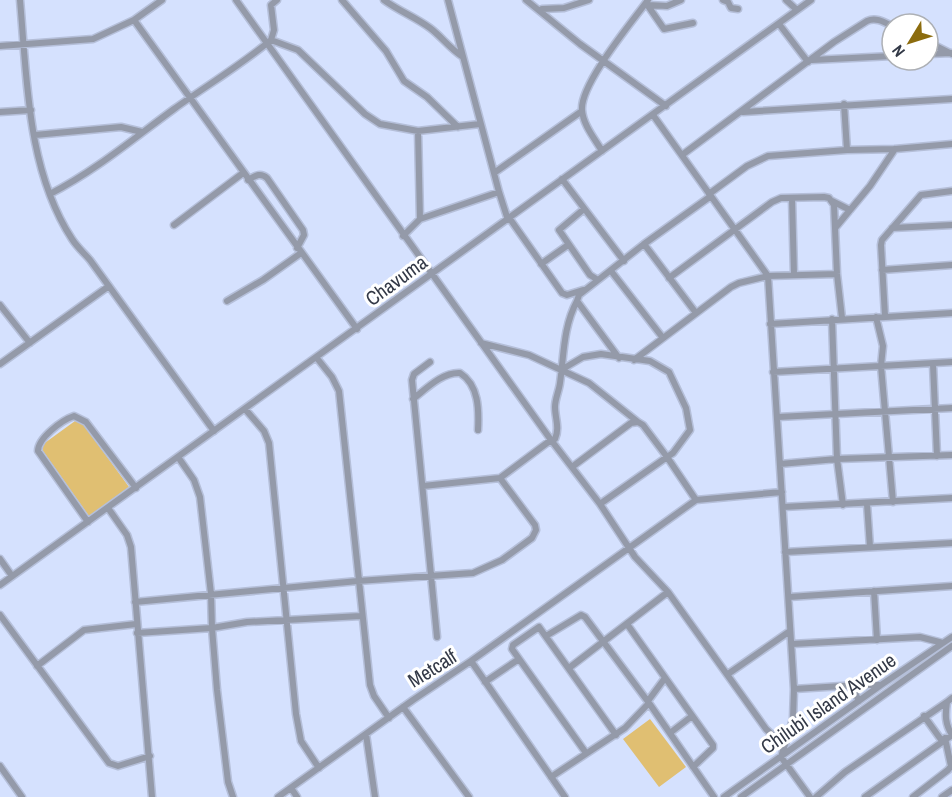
<svg xmlns="http://www.w3.org/2000/svg" width="952" height="797" font-family="'Archivo Narrow',sans-serif">
<style>
.green{fill:#e0bf72}
.lines{fill:none;stroke-linecap:round;stroke-linejoin:round}
.minor-casing{stroke:#b5bfd9;stroke-width:9}
.minor{stroke:#949aa9;stroke-width:6}
.labels{text-anchor:middle;dominant-baseline:central;stroke-width:6;stroke-linejoin:round;paint-order:stroke}
.street-label{font-size:20px;fill:#333947;stroke:#fff}
</style>
<rect width="100%" height="100%" fill="#d5e1fe"/>
<path class="green" d="M75 421 83 424 129 487 89 516 43 451 42 445Z
M650 719 686 767 659 787 623 739Z"/>
<g class="lines">
<g class="minor-casing">
<path id="minor" d="M20 0C27 79 27 170 72 239 77 247 84 253 90 260L214 431
M236 0 551 440 555 439C560 428 555 418 555 407 555 399 559 391 560 383 564 355 563 327 577 301
M342 0 386 51 404 81 427 97 458 127
M384 0C399 11 415 17 430 28 442 37 449 48 463 57
M448 0 499 192 508 220
M526 0 580 44 666 106
M723 0 728 2 731 8 738 9
M786 0 797 10
M646 3 664 29 693 23
M648 5 667 6 681 0
M542 9 564 8 589 0
M134 20 357 329
M779 24 808 62
M271 40 298 50 365 114 380 124 418 131 480 124
M928 42 952 54
M0 46 93 39 134 20 162 0
M928 54 951 53
M812 60 892 56
M844 104 847 150
M0 112 31 110
M743 112 952 99
M653 115 768 276 837 274
M418 131 420 219
M35 135 121 127 142 132
M602 151C595 139 583 125 582 110 580 84 632 22 648 0
M682 155 834 42 867 21C876 17 884 22 892 26
M494 173 582 111
M562 179 624 261
M248 180C255 176 260 172 267 178L303 230 304 235 297 248
M50 194C95 171 133 139 174 109 206 86 241 65 271 40L274 30 271 5 277 0
M709 194 747 166 768 156 847 150 895 149 952 144
M792 198 794 274
M832 201 850 210
M584 209 559 230 590 275 598 280
M510 219 562 293 567 295 583 290
M174 225 243 173
M836 227 870 186 895 149
M892 228 952 225
M403 236 420 219 499 192
M644 244 696 313
M541 264 568 245
M882 270 952 265
M611 271 663 338
M669 278 772 202 781 198 824 197 829 198 834 205 837 274 842 318
M227 301 263 280 301 253
M0 305 30 343
M885 316 881 245 882 240 921 195 952 191
M876 317 883 346 881 366 893 502
M832 319 837 459 843 505
M770 324 952 313
M481 343 529 355 589 383 638 422
M316 357 332 377 339 391 370 685 374 696 389 718
M619 358 577 301 579 295 644 244 711 196
M634 360 731 287 739 283 768 276 794 689 793 719 781 757 810 797
M430 362 414 374 412 380 437 637
M0 364 109 286
M933 364 937 456
M561 370 583 357 601 354 650 361 669 372 686 408 690 430 673 453 667 457 643 425 638 422 631 423 572 467
M773 372 952 362
M413 399C426 389 442 372 460 373 479 385 479 410 478 430
M245 409 264 431 269 443 296 714 301 741 319 768
M778 417 952 408
M178 457 194 480 200 497 211 594 212 628 217 690 228 782 233 797
M780 464 837 459 952 455
M423 486 500 478 551 440 600 504 635 557 668 592 766 729 784 746
M600 504 667 457 696 500
M867 504 870 547
M783 507 952 498
M108 508 127 535 131 547 152 797
M88 522 38 451C38 438 62 420 74 416L86 422 136 488
M785 552 952 543
M0 559 12 576
M0 585 811 0
M874 591 877 640
M789 597 952 586
M135 602 358 581 473 573 502 560 532 538 536 530 535 525 500 478
M0 615 109 763 118 766 150 756
M627 624 713 745V748L693 767
M137 633 212 628 247 622 361 616
M546 636 581 615 585 617 649 703 714 797
M792 644 920 637 943 643
M471 661 565 797
M37 666 84 630 136 624
M569 668 668 592
M728 674 790 631
M485 682 519 659
M851 685 859 701
M794 689 858 685H880
M648 701 665 678
M403 707 469 797
M924 716 942 741
M670 733 692 716
M366 734 375 797
M952 735C945 724 945 715 947 702L952 698
M586 753 512 649 513 645 539 627 616 735
M0 766 22 797
M551 777 625 728 649 703
M291 788 297 797
M278 797 413 700 471 661 696 500 782 492
M724 797 881 685 952 637
M741 797 952 646
M816 797 845 772 947 702
M865 797 952 735
M913 797 948 770 951 766 945 738
M942 797 952 790"/>
</g>
<use href="#minor" class="minor"/>
</g>
<g class="labels">
<g class="street-label">
<text transform="translate(396 280) rotate(-36)">Chavuma</text>
<text transform="translate(432 668) rotate(-32)">Metcalf</text>
<text transform="translate(828 703) rotate(-35)">Chilubi Island Avenue</text>
</g>
</g>
<g transform="translate(910 42) rotate(232)"><circle r="28" fill="#ffffff" stroke="#adb0b5" stroke-width="1.5"/>
<path d="M0-4.5L10 22L0 15L-10 22Z" fill="#8c6c0e"/>
<text y="-9" font-size="16" font-weight="bold" text-anchor="middle" fill="#333947">N</text>
</g>
</svg>
